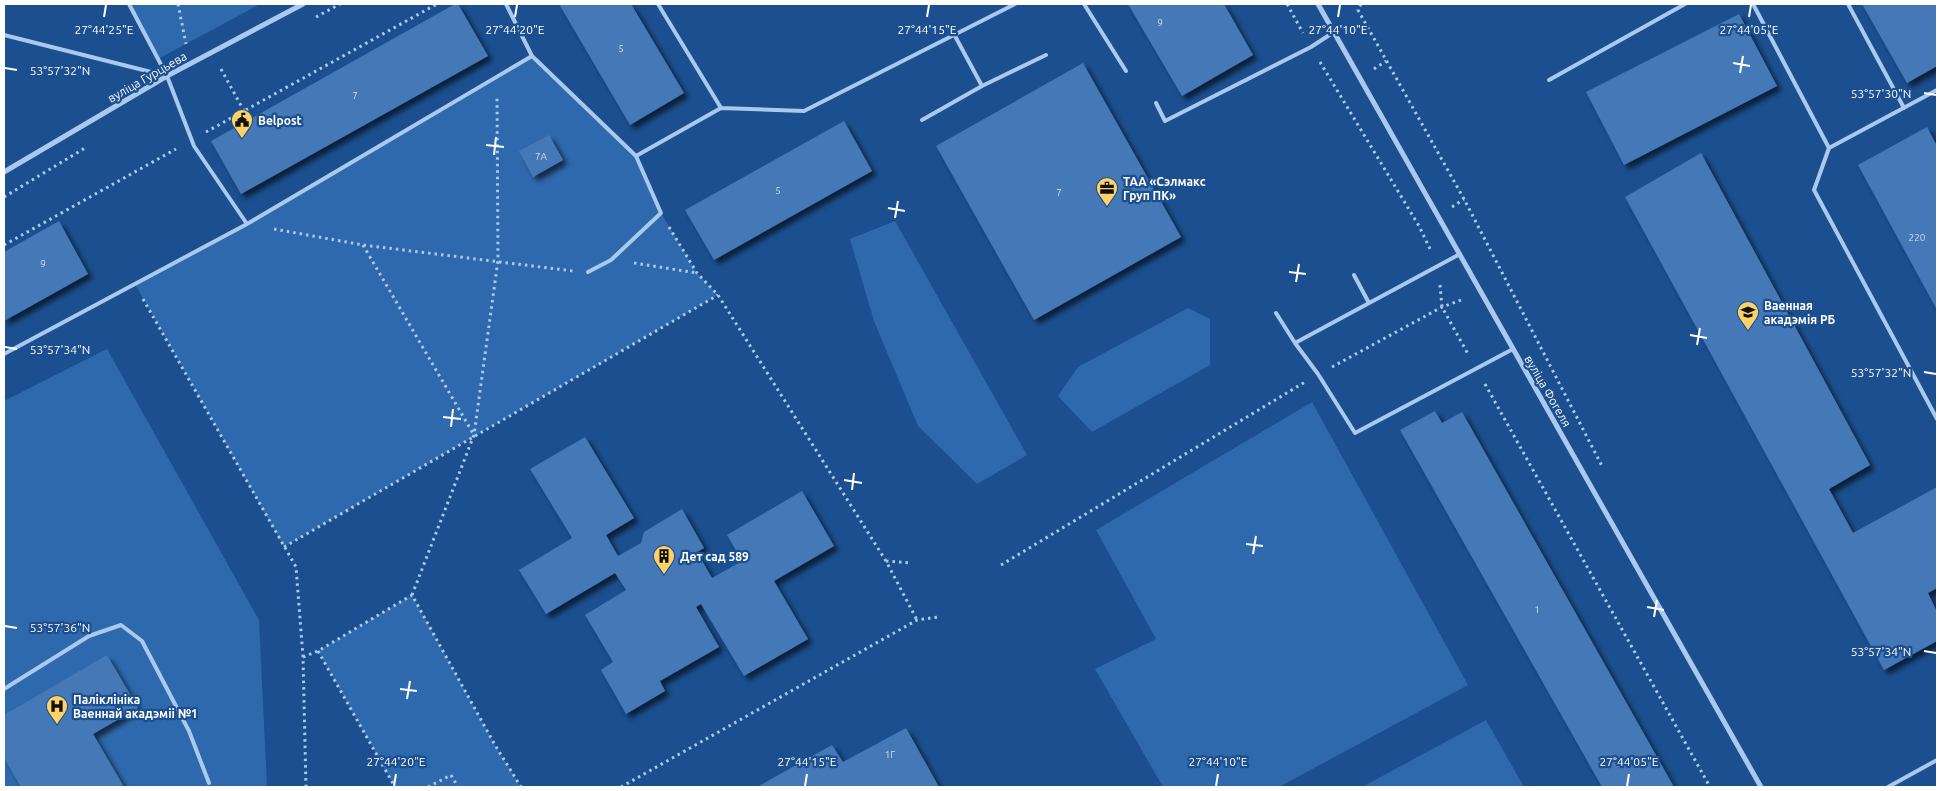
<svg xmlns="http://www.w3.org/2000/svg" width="1941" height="791" font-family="Ubuntu,sans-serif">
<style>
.green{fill:#2e69ad}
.building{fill:#4478b7;filter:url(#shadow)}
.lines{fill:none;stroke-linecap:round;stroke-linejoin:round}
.path{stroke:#a9c9ee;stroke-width:3;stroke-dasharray:2.5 4;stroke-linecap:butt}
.lane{stroke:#a9c9ee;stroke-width:4}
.street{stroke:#a9c9ee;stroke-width:5}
.ticks{fill:none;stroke:#fff;stroke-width:2}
.labels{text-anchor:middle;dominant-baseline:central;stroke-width:4.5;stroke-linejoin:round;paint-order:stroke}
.number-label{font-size:10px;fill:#d0dded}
.street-label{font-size:12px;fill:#fff;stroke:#1b4f8f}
.poi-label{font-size:12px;font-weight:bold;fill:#fff;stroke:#1b4f8f;text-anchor:start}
.ticks-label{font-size:12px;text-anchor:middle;fill:#fff;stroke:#1b4f8f;stroke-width:4.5;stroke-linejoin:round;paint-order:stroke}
</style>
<defs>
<filter id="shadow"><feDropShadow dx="4.5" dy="4.5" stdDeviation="2.5" flood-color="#0009"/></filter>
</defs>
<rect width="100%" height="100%" fill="#1b4f8f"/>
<path class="green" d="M129 4H260L158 59Z
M532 56 636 156 661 213 697 273 718 295 284 547 135 284 247 224Z
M895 221 1027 455 977 484 918 426 874 321 850 239Z
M1188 308 1210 319V365L1092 432 1058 396 1078 367Z
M107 349 259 620 267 787H4V401Z
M1312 402 1468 685 1279 787H1163L1095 669 1156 639 1096 530Z
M412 595 495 745 521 787H395L318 651Z
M1486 720 1524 787H1362Z"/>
<path class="building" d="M455 4H458L488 56 241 194 211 141Z
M559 4H631L684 93 630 125Z
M1128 4H1224L1253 55 1182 96Z
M1862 4H1937V66L1907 83Z
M1739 14 1777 86 1624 165 1586 92Z
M1083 63 1181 237 1034 320 936 146Z
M844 121 872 171 714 260 685 210Z
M1927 127 1937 146V310L1858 165Z
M549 135 563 160 533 177 519 151Z
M1701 153 1870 465 1829 489 1853 533 1937 487V588L1928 593 1937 612V641L1884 670 1625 197Z
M59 221 88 274 4 321V252Z
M1435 411 1442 423 1462 412 1674 787H1602L1400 430Z
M585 437 634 518 606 535 618 556 641 543 644 532 682 509 704 548 697 552 712 578 742 561 727 535 802 491 834 546 774 581 808 639 744 676 701 604 696 607 719 647 660 681 665 691 626 714 601 670 613 662 585 615 626 590 615 573 546 614 519 570 572 538 530 469Z
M107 655 138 708 93 734 124 787H21L4 758V715Z
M906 728 939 787H757L832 745 843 762Z"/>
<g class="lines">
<path class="path" d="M178 4 186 44
M1287 4 1303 33
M1361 4 1358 10 1464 199 1602 466
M316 17 340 4
M1320 62 1419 226 1431 251
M221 69 244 111
M1374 69 1386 61
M206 132 437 4
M4 197 85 148
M1452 207 1464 199
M669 227 697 273 718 295 886 561 917 620
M274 229 363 245 573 271
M4 245 176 149
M363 245 474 435
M634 263 697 273
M1440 285 1442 307 1468 354
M143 299 296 567 303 657 306 787
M1332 367 1442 307 1464 299
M1485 384 1710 787
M284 547 718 295
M886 561 911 563
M1001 565 1305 382
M412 595 474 435 498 260 497 96
M318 651 395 787
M303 657 318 651 412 595 495 745 521 787
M428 787 451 775 458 787
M621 787 917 620 938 617"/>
<path class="lane" d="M129 4 167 76 194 146 247 224
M506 4 532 56 636 156 661 213 611 260 588 272
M658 4 721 108
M1084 4 1126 71
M1753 4 1829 148 1814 190 1937 419
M1848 4 1904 108
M4 35 167 76
M1549 80 1685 4
M982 86 1046 55
M1156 103 1165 121 1311 47 1334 32
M922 120 982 86 955 36
M1829 148 1937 90
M636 156 721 108 804 111 1015 4
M1460 254 1295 343 1318 374 1355 433 1513 349
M1354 275 1369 303
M1276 313 1295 343
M4 354 247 224 532 56
M4 689 89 636 121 625 142 641 189 731 209 783
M1888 787 1937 760"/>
<path class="street" d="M1318 4 1761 787
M4 172 167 76 303 4"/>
</g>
<path class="ticks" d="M104 17 106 5M515 17 517 5M927 17 929 5M1338 17 1340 5M1749 17 1751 5M1733 63 1750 66M5 68 17 70M1740 73 1743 56M1924 93 1936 95M486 145 504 147M494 155 496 137M888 208 905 211M895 218 898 201M1289 272 1306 274M1296 282 1299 264M1690 335 1707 338M1697 345 1700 328M5 347 17 349M1924 372 1936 374M443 417 461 419M451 427 453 409M844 480 862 483M852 490 854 473M1246 544 1263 546M1253 554 1256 536M1647 607 1664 610M1654 617 1657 600M5 626 17 628M1924 651 1936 653M400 689 417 691M407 699 410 681M394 786 396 774M805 786 807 774M1216 786 1218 774M1627 786 1629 774"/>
<defs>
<g id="civic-pin" transform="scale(1.125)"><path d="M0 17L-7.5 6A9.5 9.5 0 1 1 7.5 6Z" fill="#ffd166" stroke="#1b4f8f"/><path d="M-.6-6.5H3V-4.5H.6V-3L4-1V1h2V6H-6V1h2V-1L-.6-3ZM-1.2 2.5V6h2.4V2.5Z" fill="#111"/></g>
<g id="office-pin" transform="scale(1.125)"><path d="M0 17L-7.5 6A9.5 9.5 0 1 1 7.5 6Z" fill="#ffd166" stroke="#1b4f8f"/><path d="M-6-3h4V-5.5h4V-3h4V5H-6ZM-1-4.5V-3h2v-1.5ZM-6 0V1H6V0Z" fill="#111"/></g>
<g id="university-pin" transform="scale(1.125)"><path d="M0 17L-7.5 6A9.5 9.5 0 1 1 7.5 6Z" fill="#ffd166" stroke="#1b4f8f"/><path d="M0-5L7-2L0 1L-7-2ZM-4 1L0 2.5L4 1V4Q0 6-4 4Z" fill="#111"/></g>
<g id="building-pin" transform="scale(1.125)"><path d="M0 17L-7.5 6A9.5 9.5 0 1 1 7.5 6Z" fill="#ffd166" stroke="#1b4f8f"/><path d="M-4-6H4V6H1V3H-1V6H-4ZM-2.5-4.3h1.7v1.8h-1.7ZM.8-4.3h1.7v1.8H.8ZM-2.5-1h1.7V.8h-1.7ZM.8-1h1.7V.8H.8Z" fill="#111"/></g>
<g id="hospital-pin" transform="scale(1.125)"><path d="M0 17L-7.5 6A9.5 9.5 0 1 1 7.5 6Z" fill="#ffd166" stroke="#1b4f8f"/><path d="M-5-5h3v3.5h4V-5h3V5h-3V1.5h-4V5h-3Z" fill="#111"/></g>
</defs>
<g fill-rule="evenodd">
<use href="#civic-pin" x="242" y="120"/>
<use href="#office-pin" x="1107" y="188"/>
<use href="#university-pin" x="1748" y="312"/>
<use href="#building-pin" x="664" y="556"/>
<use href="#hospital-pin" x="57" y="706"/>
</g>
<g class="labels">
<g class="number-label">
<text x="1160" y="22">9</text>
<text x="621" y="48">5</text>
<text x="355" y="95">7</text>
<text x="541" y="156">7А</text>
<text x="778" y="190">5</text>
<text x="1059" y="192">7</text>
<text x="1917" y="237">220</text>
<text x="43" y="263">9</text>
<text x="1537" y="609">1</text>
<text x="890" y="754">1Г</text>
</g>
<g class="street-label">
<text transform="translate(147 77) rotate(-30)">вуліца Гурцьева</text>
<text transform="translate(1548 391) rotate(60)">вуліца Фогеля</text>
</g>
<g class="poi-label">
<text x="258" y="120">Belpost</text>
<text x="1123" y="181">ТАА «Сэлмакс<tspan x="1123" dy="14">Груп ПК»</tspan></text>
<text x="1764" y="305">Ваенная<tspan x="1764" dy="14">акадэмія РБ</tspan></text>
<text x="680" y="556">Дет сад 589</text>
<text x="73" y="699">Паліклініка<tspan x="73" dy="14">Ваеннай акадэміі №1</tspan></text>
</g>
</g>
<g class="ticks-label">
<text x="104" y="34">27°44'25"E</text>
<text x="515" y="34">27°44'20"E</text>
<text x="927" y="34">27°44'15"E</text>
<text x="1338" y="34">27°44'10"E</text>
<text x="1749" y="34">27°44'05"E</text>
<text x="60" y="75">53°57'32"N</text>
<text x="1881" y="98">53°57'30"N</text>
<text x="60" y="354">53°57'34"N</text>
<text x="1881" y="377">53°57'32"N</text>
<text x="60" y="632">53°57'36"N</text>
<text x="1881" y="656">53°57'34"N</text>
<text x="396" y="766">27°44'20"E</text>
<text x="807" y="766">27°44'15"E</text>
<text x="1218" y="766">27°44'10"E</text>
<text x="1629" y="766">27°44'05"E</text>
</g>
<rect width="1941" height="791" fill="none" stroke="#ffffff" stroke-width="10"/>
</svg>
